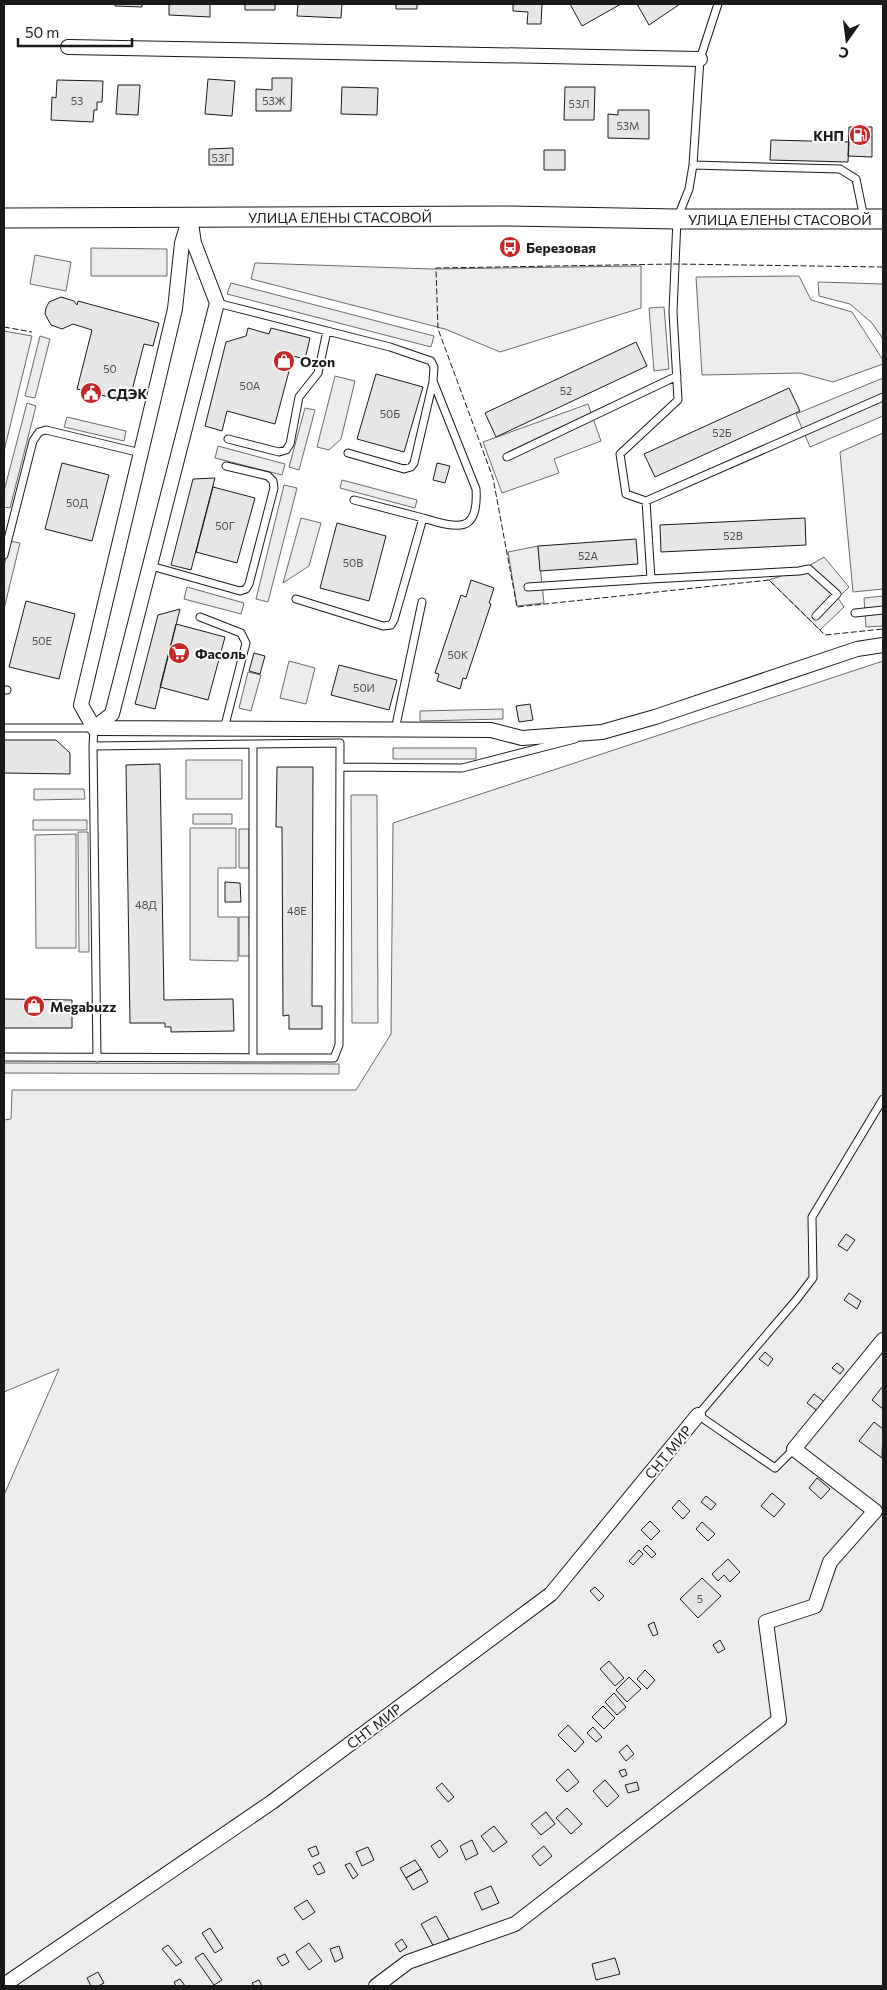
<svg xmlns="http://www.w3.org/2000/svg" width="887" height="1990" font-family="Commissioner,sans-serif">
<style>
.built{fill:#ededed;stroke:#6a6a6a}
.building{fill:#e6e6e6;stroke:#1a1a1a}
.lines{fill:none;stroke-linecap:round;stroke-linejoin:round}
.lane-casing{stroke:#1a1a1a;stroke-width:9}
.street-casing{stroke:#1a1a1a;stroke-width:16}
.secondary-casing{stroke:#1a1a1a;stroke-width:21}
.lane{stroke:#fff;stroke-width:7}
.street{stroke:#fff;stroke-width:14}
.secondary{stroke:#fff;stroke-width:19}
.fence{stroke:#1a1a1a;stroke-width:1;stroke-dasharray:6 2.5;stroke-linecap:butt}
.labels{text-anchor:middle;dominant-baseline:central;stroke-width:4;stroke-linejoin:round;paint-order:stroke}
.number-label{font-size:11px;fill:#4d4d4d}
.poi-label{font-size:14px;font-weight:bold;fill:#1a1a1a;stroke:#fff;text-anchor:start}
.street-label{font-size:14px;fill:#1a1a1a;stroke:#fff}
</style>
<rect width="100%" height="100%" fill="#fff"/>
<path class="built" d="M91 248 167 249V276H91Z
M35 255 71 262 66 291 30 284Z
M255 263 431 269 641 266V308L500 352 445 329 251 279Z
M799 276 811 300 852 312 883 360V364L833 382 800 373 702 375 696 277Z
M818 282 883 284V339L872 323 850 304 819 296Z
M231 283 434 336 431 347 227 294Z
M664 307 669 369 654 371 649 308Z
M4 331 32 336 4 451Z
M40 336 50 339 35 398 25 396Z
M335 376 355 381 341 439 329 450 317 447Z
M883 378V416L810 447 796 414Z
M27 403 36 406 10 508 4 507V491Z
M588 404 601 441 554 459 559 473 502 493 483 442Z
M305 408 315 410 299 470 289 467Z
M67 417 126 431 124 441 64 427Z
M883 433V589L853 592 840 452Z
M218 446 285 464 282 475 215 458Z
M342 480 417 500 415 508 340 488Z
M284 485 297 488 268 602 256 599Z
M301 518 321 523 309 566 283 583Z
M10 541 20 543 4 609V566Z
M538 546 544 603 517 606 508 552Z
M824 557 849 587 838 598 844 607 820 630 769 580 807 567Z
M187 587 244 603 241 614 184 599Z
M883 596V626L866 627 864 598Z
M289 661 315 668 306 704 280 698Z
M883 661V1986H4V1495L59 1369 4 1392V1120L11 1119 12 1090H356L391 1034 393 823Z
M248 672 261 675 251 711 239 708Z
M503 709V719L420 721V711Z
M393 748H476V759H393Z
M186 760H242V799H186Z
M34 789H84L85 799 34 800Z
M351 795H377L378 1023H352Z
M193 814H232V824H193Z
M33 820H87V830H33Z
M190 828H236V868H218V917H238V961L190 960Z
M239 829H249V868H239Z
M78 832H88L89 952H79Z
M76 834V948H36L35 835Z
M239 917H249L250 956H239Z
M4 1063 339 1064V1074L4 1073Z"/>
<path class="building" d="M115 4H142V7L115 6Z
M169 4H210V17L169 15Z
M245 4H275V10H245Z
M298 4H342L341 18 297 16Z
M396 4H417V9H396Z
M513 4H542L541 24H527L528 12 513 11Z
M570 4H621L582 26Z
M637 4H680L649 25Z
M272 78H292L291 111H256V89L272 90Z
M208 79 235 81 232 116 205 114Z
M57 80 103 81 102 102H97V110H94L93 122 51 120 52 97 56 98Z
M118 85H140L138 115 116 114Z
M342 87 378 88 377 115 341 114Z
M565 87H595L594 120H564Z
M618 110H649V139L608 138V114L618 115Z
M849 127H872V157L848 156Z
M771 140 849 142 848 162 770 160Z
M233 148V165H209V149Z
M544 150H565V170H544Z
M61 297 74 301 77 305 78 301 159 323 153 346 144 344 129 402 77 389 92 330 73 324 62 329 51 325 45 314 46 308 49 302Z
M248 328 269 334 271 328 310 338 305 359 293 356 275 424 227 411 222 431 205 426 226 342 246 336Z
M636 342 647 366 496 437 485 413Z
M376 374 423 387 404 452 357 439Z
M789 388 800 411 655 477 644 454Z
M62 463 109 475 92 541 45 529Z
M437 463 450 466 445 483 433 480Z
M215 478 191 570 171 565 193 479Z
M213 487 255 498 237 563 196 552Z
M805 518 806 545 661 552 660 525Z
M337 523 386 536 369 601 320 588Z
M636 539 638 564 540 571 538 546Z
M471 580 494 588 489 603 491 604 466 679 463 678 460 689 437 681 439 674 435 673 461 595 466 597Z
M26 601 75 614 59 679 9 667Z
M180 609 155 709 135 704 158 615Z
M176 624 225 637 208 700 160 687Z
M254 653 265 656 260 674 249 671Z
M339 665 397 680 389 710 331 695Z
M530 704 533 720 519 722 516 706Z
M4 740H56L70 753V774L4 773Z
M160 764 164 1000 233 999 234 1031 171 1032V1027H165V1023H130L126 765Z
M277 767H313L312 1006H322V1029H289V1015L283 1016 282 827H276Z
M225 882 240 883 241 902H225Z
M4 999 72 1000V1028H4Z
M846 1234 855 1240 847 1251 838 1245Z
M849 1293 861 1301 857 1309 844 1300Z
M765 1352 773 1359 768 1366 759 1359Z
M837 1363 844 1369 840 1374 832 1368Z
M883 1386V1409L872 1400Z
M814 1394 826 1403 819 1412 807 1403Z
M874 1422 883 1429 882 1458 859 1441Z
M817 1478 830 1489 821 1499 809 1488Z
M772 1493 785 1504 774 1517 761 1506Z
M706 1496 716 1504 711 1510 701 1502Z
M679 1500 690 1511 683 1519 672 1508Z
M650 1521 660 1531 651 1540 641 1530Z
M702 1522 715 1534 708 1541 696 1529Z
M647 1545 656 1554 652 1558 643 1549Z
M639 1550 643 1554 633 1565 629 1561Z
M728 1559 740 1572 730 1582 724 1575 718 1581 712 1574Z
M702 1578 721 1596 698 1618 680 1599Z
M595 1587 604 1596 599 1601 590 1591Z
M654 1622 658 1634 653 1636 648 1625Z
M720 1640 725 1649 718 1653 713 1645Z
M609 1661 624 1678 615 1686 600 1669Z
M645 1670 655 1680 647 1689 637 1679Z
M629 1677 641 1689 627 1702 616 1690Z
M614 1693 626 1707 617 1715 605 1702Z
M603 1706 615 1718 604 1729 592 1717Z
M568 1725 584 1742 575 1752 558 1735Z
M593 1727 602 1737 596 1742 587 1733Z
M627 1745 634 1754 626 1761 619 1752Z
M568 1769 579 1782 567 1792 556 1780Z
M625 1769 627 1775 622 1777 619 1771Z
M605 1780 619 1796 607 1807 593 1791Z
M637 1782 639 1790 628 1793 625 1785Z
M442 1783 454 1797 448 1802 436 1788Z
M567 1808 582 1824 571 1834 556 1818Z
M546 1812 555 1824 541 1835 531 1824Z
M494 1826 507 1842 493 1852 481 1836Z
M440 1840 448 1851 439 1858 431 1846Z
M472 1840 478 1854 466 1860 460 1846Z
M316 1846 319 1854 312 1857 308 1849Z
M544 1846 552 1856 540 1866 532 1856Z
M368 1847 374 1860 362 1866 356 1852Z
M415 1860 421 1869 406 1878 400 1868Z
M320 1862 325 1872 318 1875 313 1866Z
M350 1863 358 1875 353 1879 345 1865Z
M421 1869 428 1882 413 1890 406 1878Z
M491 1886 499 1903 482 1910 474 1893Z
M307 1900 315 1912 303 1920 294 1908Z
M436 1916 449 1939 434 1947 421 1924Z
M210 1928 223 1948 215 1953 202 1933Z
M402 1939 407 1947 400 1952 395 1944Z
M309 1943 322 1961 309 1970 296 1952Z
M168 1945 182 1962 176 1966 162 1949Z
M339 1946 343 1958 335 1962 330 1949Z
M203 1953 222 1980 214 1985 195 1958Z
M285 1954 289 1962 282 1966 277 1958Z
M615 1958 620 1974 596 1980 592 1964Z
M98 1972 104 1983 98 1986H91L87 1978Z
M180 1979 185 1986H176L174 1982Z
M259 1980 262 1986H254L252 1983Z"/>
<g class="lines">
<g class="lane-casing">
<path id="lane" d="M718 4 700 59 693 165 689 189 677 219 673 312 678 400 620 454 626 494 646 501 883 397
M693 165 840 169 856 179 864 218
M217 303 390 347 431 361 434 367 433 381 476 489C479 535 457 528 423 518L394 620 391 625 383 626 296 599
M228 439 279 452 286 450 290 444 299 397 318 373 327 331
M348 453 404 469 411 467 414 463 433 382
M507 457 677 376
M354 500 423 518
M646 501 651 579 799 571 809 569 837 594 816 616
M4 555 33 441 39 432 46 430 141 453
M151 566 240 591 246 589 249 584 274 488 273 481 268 476 226 466
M528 587 651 579
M855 613 883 610
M200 617 241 633 246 643 224 729
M4 690H7
M4 728H94L93 746
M395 730 422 602
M340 767 462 768 575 739
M4 1057 292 1058H334L339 1045 340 743 253 744V1058
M97 1058 93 746 253 744
M794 1449 775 1468 698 1415 797 1299 813 1278 812 1217 883 1099"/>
</g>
<g class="street-casing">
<path id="street" d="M68 47 700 59
M94 728 491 730 522 738 602 732 655 717 857 649 883 645
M94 728 112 714 217 303 194 243 190 217
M94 728 81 705 175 309 182 243 189 220
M4 1985 272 1802 551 1594 698 1415
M376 1986 408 1962 515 1924 779 1720 766 1622 815 1606 830 1562 875 1511 794 1449 883 1340"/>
</g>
<g class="secondary-casing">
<g id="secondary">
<path id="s1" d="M4 218 506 216 677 219H883"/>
</g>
</g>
<use href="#lane" class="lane"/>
<use href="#street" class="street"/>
<use href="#secondary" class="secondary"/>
<path class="fence" d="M883 267 674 264 436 268 438 329 493 478 517 607 769 580 825 635 883 629
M4 327 32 332"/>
</g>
<defs>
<g id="fuel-disc" transform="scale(1.125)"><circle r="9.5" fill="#c62828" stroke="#fff"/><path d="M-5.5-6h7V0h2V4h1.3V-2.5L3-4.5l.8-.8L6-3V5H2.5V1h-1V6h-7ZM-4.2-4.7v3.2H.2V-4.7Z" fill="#fff"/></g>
<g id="bus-disc" transform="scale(1.125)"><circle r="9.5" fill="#c62828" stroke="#fff"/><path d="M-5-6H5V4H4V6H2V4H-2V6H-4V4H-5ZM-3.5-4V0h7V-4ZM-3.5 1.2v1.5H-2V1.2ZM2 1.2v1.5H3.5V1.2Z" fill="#fff"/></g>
<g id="shop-disc" transform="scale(1.125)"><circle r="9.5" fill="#c62828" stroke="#fff"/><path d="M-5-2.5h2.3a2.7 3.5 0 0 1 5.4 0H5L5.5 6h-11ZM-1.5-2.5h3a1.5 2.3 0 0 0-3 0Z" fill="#fff"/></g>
<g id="civic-disc" transform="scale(1.125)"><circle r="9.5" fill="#c62828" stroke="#fff"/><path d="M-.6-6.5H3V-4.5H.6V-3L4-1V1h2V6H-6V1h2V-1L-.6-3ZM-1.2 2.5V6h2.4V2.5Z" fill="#fff"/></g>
<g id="supermarket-disc" transform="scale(1.125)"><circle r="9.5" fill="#c62828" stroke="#fff"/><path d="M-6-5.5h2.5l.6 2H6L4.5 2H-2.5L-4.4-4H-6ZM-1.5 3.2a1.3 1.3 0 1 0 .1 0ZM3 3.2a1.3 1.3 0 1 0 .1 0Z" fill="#fff"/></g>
</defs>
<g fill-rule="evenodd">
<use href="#fuel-disc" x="860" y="135"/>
<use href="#bus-disc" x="510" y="247"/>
<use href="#shop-disc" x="284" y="361"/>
<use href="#civic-disc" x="91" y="393"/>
<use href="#supermarket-disc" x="179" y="653"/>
<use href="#shop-disc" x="34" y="1006"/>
</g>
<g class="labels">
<g class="number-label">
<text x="77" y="100">53</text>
<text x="274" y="100">53Ж</text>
<text x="579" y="103">53Л</text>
<text x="628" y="125">53М</text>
<text x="221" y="157">53Г</text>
<text x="110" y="368">50</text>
<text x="250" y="385">50А</text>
<text x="566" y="390">52</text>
<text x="390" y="413">50Б</text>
<text x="722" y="432">52Б</text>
<text x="77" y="502">50Д</text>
<text x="225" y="525">50Г</text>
<text x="733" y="535">52В</text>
<text x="588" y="555">52А</text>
<text x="353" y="562">50В</text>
<text x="42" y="640">50Е</text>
<text x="458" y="654">50К</text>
<text x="364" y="687">50И</text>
<text x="146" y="904">48Д</text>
<text x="297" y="910">48Е</text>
<text x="700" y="1598">5</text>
</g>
<g class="poi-label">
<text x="844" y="135" text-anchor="end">КНП</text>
<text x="526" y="247">Березовая</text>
<text x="300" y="361">Ozon</text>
<text x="107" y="393">СДЭК</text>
<text x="195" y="653">Фасоль</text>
<text x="50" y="1006">Megabuzz</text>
</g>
<g class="street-label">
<text stroke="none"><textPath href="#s1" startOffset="336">УЛИЦА ЕЛЕНЫ СТАСОВОЙ</textPath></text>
<text stroke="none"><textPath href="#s1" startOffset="776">УЛИЦА ЕЛЕНЫ СТАСОВОЙ</textPath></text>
<text transform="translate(668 1452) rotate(-50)">СНТ МИР</text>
<text transform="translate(374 1726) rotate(-37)">СНТ МИР</text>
</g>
</g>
<rect width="887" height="1990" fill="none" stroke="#1a1a1a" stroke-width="10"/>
<g transform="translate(847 40) rotate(194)" stroke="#ffffff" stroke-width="4" paint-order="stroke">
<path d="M0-4L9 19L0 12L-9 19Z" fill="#1a1a1a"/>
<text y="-8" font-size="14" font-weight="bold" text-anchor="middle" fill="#1a1a1a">С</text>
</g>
<path d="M18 38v8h114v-8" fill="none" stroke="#1a1a1a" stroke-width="2.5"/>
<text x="25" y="38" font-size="15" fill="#1a1a1a" stroke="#ffffff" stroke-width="4" paint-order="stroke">50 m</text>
</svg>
